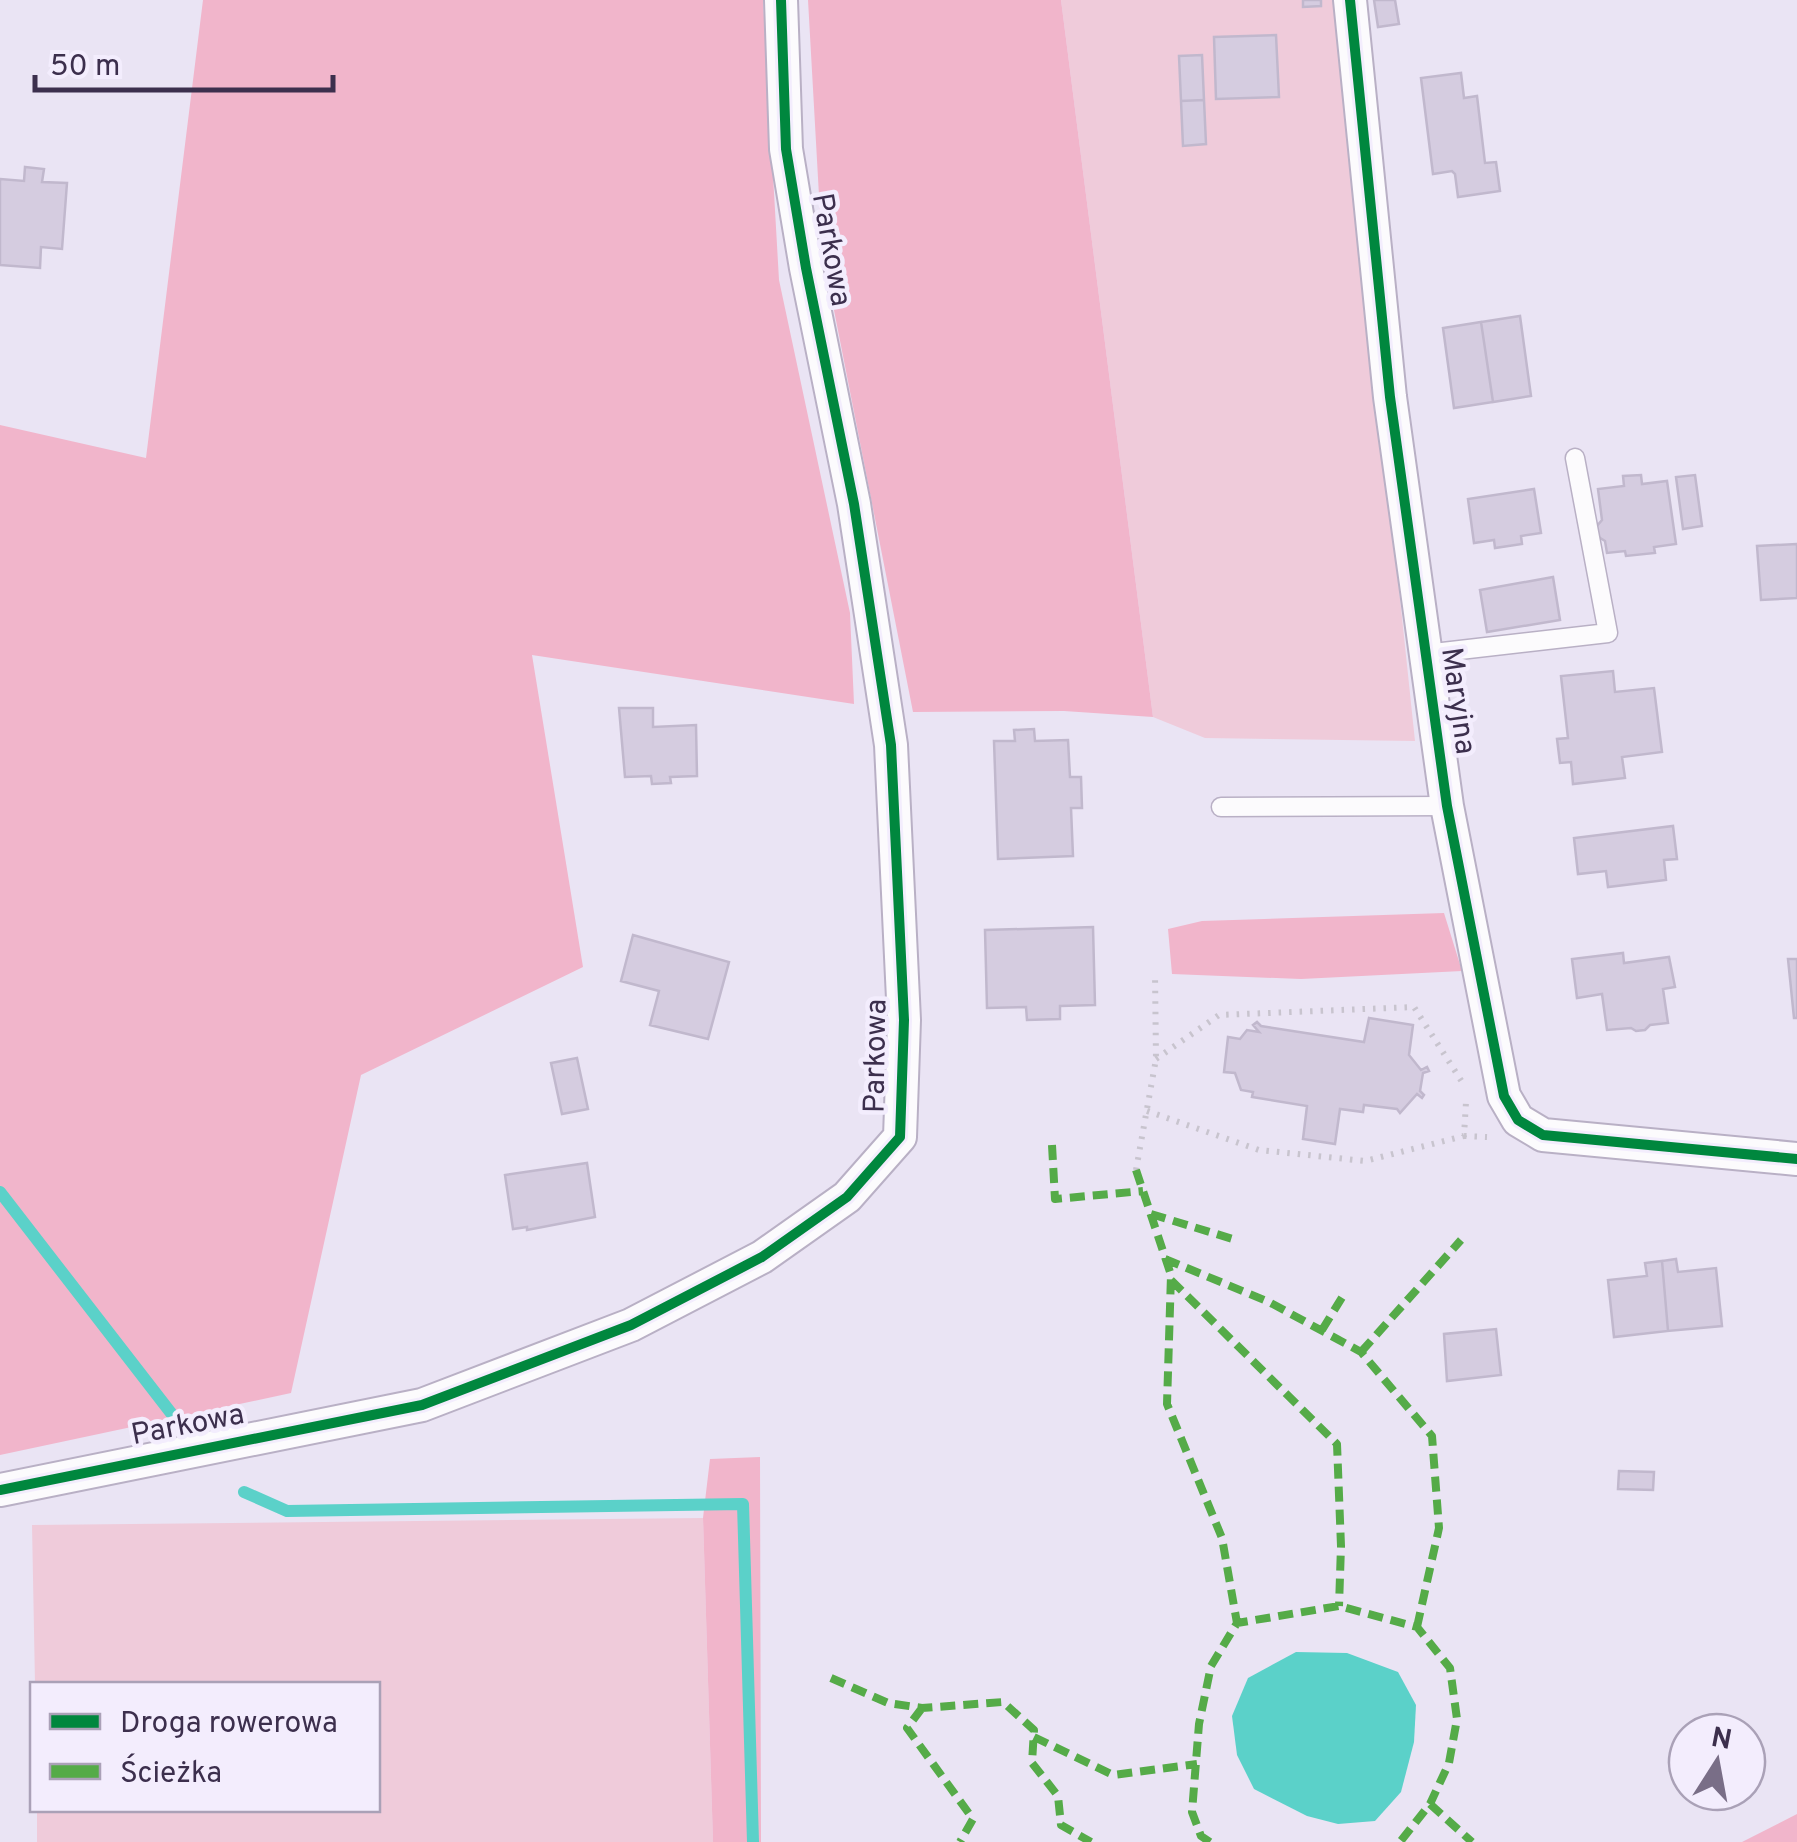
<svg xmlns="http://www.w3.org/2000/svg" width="1797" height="1842" font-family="Overpass,sans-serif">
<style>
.green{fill:#efcbda}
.forest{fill:#f1b5cb}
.water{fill:#5bd1c9}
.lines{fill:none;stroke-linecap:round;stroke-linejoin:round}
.stream{stroke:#5bd1c9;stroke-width:12}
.building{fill:#d5cce0;stroke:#c1b8cd;stroke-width:2.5}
.service-casing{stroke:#b9b0c5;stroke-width:21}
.minor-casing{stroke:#b9b0c5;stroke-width:36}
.path{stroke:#c8c4ce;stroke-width:6;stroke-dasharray:2.5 8;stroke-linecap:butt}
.service{stroke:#fcfbfd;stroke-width:18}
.minor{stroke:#fcfbfd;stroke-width:32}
.quiet{stroke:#55ab48;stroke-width:8;stroke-dasharray:15 8;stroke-linecap:butt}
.cycleway-casing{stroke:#f3edfd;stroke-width:16}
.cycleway{stroke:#00873e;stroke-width:10}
.labels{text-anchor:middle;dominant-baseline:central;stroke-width:9;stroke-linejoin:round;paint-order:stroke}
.street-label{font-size:30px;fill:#3c2f4d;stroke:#f3edfd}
</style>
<rect width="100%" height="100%" fill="#eae4f4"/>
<path class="green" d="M1061 0H1337L1415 741 1205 738 1153 717Z
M703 1518 713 1842H37V1810H378V1684H35L32 1525Z"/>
<path class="forest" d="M203 0H763L779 280 850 613 854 704 532 655 583 967 361 1075 291 1393 0 1455V425L146 458Z
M808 0H1061L1153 717 1064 711 913 712 822 249Z
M1444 913 1462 971 1301 979 1172 974 1168 929 1202 921Z
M760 1457 761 1842H713L703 1518 710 1459Z
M1797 1814V1842H1742Z"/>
<path class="water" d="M1296 1652 1347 1653 1398 1672 1416 1705 1414 1742 1401 1792 1375 1821 1338 1824 1307 1816 1254 1789 1237 1755 1232 1716 1248 1678Z"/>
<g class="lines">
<path class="stream" d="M0 1192 171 1413
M244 1492 287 1511 743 1504 753 1842"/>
</g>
<path class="building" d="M1303 0H1321V6L1303 7Z
M1374 0H1395L1399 24 1378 27Z
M1276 35 1279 97 1216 99 1214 37Z
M1202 55 1204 100 1181 101 1179 56Z
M1461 73 1464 98 1477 96 1485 163 1496 162 1500 191 1458 197 1455 174 1452 171 1433 174 1421 78Z
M1204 100 1206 144 1183 146 1181 101Z
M25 167 44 169 42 182 67 183 62 249 41 247 40 268 0 265V179L24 181Z
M1520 316 1531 396 1493 402 1481 322Z
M1481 322 1493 402 1454 408 1443 328Z
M1641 475 1642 484 1667 481 1676 544 1654 547 1655 553 1626 556 1625 551 1607 553 1605 541 1597 536 1596 527 1602 520 1598 489 1624 486 1623 476Z
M1695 475 1702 526 1683 529 1676 477Z
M1534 489 1541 533 1521 536 1522 544 1495 548 1494 540 1474 543 1468 499Z
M1797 544V598L1761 600 1757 546Z
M1553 577 1560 620 1487 632 1480 590Z
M1613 671 1615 692 1654 688 1662 752 1622 757 1625 778 1573 784 1571 762 1560 763 1557 739 1568 738 1561 676Z
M619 708H653V727L696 725 697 776 670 777 671 783 652 784 651 776 625 777Z
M1034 729 1035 741 1068 740 1070 777H1081L1082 808H1071L1073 856 998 859 994 741H1015L1014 730Z
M1673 826 1677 859 1664 860 1666 880 1608 887 1606 871 1578 874 1574 838Z
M1093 927 1095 1005 1060 1006V1019L1027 1020 1026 1007 987 1008 985 930Z
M633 935 729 962 708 1039 650 1025 659 991 621 981Z
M1623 953 1624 963 1669 957 1675 987 1663 989 1668 1023 1650 1025 1645 1030 1636 1031 1631 1028 1607 1030 1602 994 1577 998 1572 959Z
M1788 959H1797V1018H1794Z
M1369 1018 1413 1025 1409 1055 1421 1070 1427 1067 1429 1071 1423 1073 1420 1091 1424 1095 1422 1098 1417 1094 1400 1113 1397 1109 1364 1105 1363 1112 1340 1109 1335 1144 1303 1139 1307 1106 1252 1097 1253 1092 1241 1090 1235 1073 1224 1072 1228 1037 1240 1039 1247 1030 1259 1032 1253 1025 1257 1022 1261 1026 1364 1042Z
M577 1058 588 1109 562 1114 551 1063Z
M587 1163 595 1217 527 1230V1227L513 1229 505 1175Z
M1676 1259 1678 1272 1716 1268 1722 1326 1668 1331 1662 1261Z
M1662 1261 1668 1331 1614 1337 1608 1280 1647 1276 1645 1263Z
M1496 1329 1501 1375 1447 1381 1444 1334Z
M1619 1471 1654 1472 1653 1490 1618 1489Z"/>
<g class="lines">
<g class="service-casing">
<path id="service" d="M1425 654 1608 633 1575 458
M1221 807 1447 806"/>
</g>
<g class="minor-casing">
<path id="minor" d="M1350 0 1390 397 1447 806 1504 1096 1518 1120 1543 1135 1797 1159
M0 1490 422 1405 631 1325 762 1257 847 1197 900 1137 904 1020 891 745 854 504 806 268 786 149 781 0"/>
</g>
<path class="path" d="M1156 1059 1219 1015 1414 1007 1464 1085
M1147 1111 1259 1150 1365 1161 1464 1136 1466 1102
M1464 1136 1487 1137
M1136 1170 1156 1059 1155 973"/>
<use href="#service" class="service"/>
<use href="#minor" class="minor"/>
<path class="quiet" d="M1052 1145 1055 1199 1143 1191
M1136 1170 1171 1275 1167 1404 1222 1538 1237 1623
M1151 1214 1236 1240
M1165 1259 1269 1302 1361 1352 1432 1436 1439 1528 1417 1627
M1171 1280 1337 1444 1341 1546 1339 1606
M1322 1330 1346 1291
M1361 1352 1461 1240
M831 1678 888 1703 922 1708 1003 1702 1034 1730 1032 1763 1058 1796 1061 1825 1091 1842
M922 1708 907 1728 973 1819 960 1842
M1034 1737 1113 1775 1197 1764
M1430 1804 1472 1842
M1210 1842 1201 1836 1192 1812 1199 1724 1211 1666 1237 1623 1339 1606 1417 1627 1450 1668 1457 1719 1449 1763 1430 1804 1400 1842"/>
<g class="cycleway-casing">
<path id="cycleway" d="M1350 0 1390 397 1447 806 1504 1096 1518 1120 1543 1135 1797 1159
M0 1490 422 1405 631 1325 762 1257 847 1197 900 1137 904 1020 891 745 854 504 806 268 786 149 781 0"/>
</g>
<use href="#cycleway" class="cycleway"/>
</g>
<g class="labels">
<g class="street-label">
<text transform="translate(830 250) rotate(80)">Parkowa</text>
<text transform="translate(1457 701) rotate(82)">Maryjna</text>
<text transform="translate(877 1056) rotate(-89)">Parkowa</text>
<text transform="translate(188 1426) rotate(-11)">Parkowa</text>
</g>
</g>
<rect x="30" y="1682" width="350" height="130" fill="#f3edfd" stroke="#aaa1b7" stroke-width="2.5"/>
<rect x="50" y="1714" width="50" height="15" fill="#00873e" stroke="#aaa1b7" stroke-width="2.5"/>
<text x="120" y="1732" font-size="30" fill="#3c2f4d">Droga rowerowa</text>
<rect x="50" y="1764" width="50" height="15" fill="#55ab48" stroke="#aaa1b7" stroke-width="2.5"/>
<text x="120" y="1782" font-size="30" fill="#3c2f4d">Ścieżka</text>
<g transform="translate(1717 1762) rotate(11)"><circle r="48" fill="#f3edfd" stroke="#aaa1b7" stroke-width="2.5"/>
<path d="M0-8L18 38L0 25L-18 38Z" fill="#796e87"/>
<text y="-15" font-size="28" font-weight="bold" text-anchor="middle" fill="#3c2f4d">N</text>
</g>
<path d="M35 75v15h298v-15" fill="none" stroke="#3c2f4d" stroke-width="5"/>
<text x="50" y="75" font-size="30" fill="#3c2f4d" stroke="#f3edfd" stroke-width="8" paint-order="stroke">50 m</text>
</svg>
